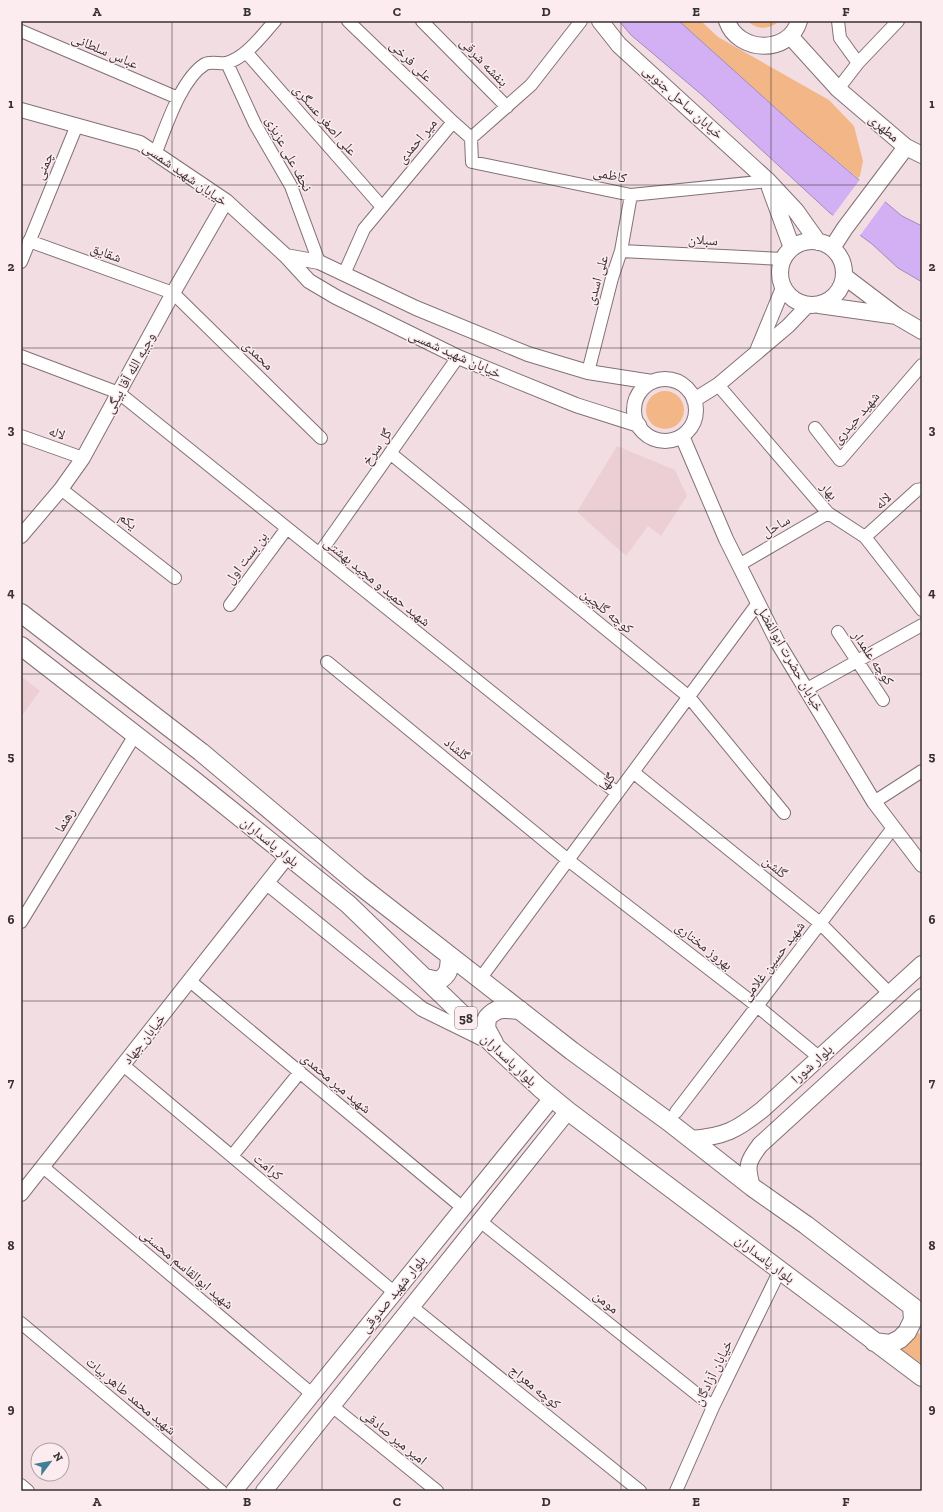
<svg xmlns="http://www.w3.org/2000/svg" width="943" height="1512" font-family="'Zilla Slab','Noto Naskh Arabic',serif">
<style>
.built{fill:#ebcfd5}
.green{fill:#f3b787}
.water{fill:#d3aff4;stroke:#a489ba}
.pier{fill:#f2dee2}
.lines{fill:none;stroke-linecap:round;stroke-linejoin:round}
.minor-casing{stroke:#837174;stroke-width:14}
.tertiary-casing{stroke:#837174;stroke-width:16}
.secondary-casing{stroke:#837174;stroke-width:18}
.primary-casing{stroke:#837174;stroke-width:20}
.minor{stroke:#fff;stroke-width:12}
.tertiary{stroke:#fff;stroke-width:14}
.secondary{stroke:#fff;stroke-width:16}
.primary{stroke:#fff;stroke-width:18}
.grid{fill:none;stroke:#383132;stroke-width:1;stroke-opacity:0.55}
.labels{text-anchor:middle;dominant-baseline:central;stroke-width:3;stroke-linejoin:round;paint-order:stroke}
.shield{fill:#fdecef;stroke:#73696b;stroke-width:1}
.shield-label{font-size:13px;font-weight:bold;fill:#383132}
.street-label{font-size:14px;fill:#383132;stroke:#fdecef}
.neatline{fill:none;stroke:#383132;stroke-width:1.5}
.grid-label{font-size:13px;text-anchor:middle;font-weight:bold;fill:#383132}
</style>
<rect width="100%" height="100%" fill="#f2dee2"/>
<path class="built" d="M617 446 675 470 687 496 661 536 648 526 626 556 577 512Z
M21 676 40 691 21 717Z"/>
<path class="green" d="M679 21H701L718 37 829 100 854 126 863 161 860 176 858 178 802 132Z
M748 21H779C770 30 756 30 748 21Z
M646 410a19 19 0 1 1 38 0a19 19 0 1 1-38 0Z
M916 1331 922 1336V1364L902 1350Z"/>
<path class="water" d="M619 21H679L802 132 902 216 922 226V282L898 268 872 244 830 213 702 95 631 35Z"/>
<path class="pier" d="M861 178 886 200 859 237 832 217Z"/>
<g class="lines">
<g class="minor-casing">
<path id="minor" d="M348 21 453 122
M422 21 507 107
M838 21 840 38 858 63
M21 31 178 98
M246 52 382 207
M227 63 255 124 291 186 319 262
M838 89 858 63 898 21
M471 138 472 162 631 195 768 181
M156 152C166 127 181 79 205 64 211 61 220 64 226 63 246 58 262 35 275 21
M29 241 173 293 321 438
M621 251 783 259
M21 262 77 125
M344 274 364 229 453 122 471 138 531 85 581 21
M21 356 119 393 617 793
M588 372 612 278 621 251 631 195
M718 385 828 513 865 537 922 610
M815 428 840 460 922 365
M21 436 83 458
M390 453 689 697 784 813
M61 489 175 578
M865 537 917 490 922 489
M319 554 458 357
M739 565 828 513
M230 605 287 528
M838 632 883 700
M327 662 568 860 757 1006 820 1058
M807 689 922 625
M633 772 820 923 890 994
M874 802 922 771
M21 922 135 735
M480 979 758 603
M190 981 463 1208
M123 1065 395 1293
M676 1112 893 828
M232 1156 300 1072
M43 1167 312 1394
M480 1221 713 1407
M412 1307 640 1491
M21 1323 221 1491
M332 1406 437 1491
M21 1485 28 1491
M676 1491 713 1407 780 1270"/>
</g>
<g class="tertiary-casing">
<path id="tertiary" d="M21 110 140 143 226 201 286 256 309 281 336 297 458 357 576 405 639 425
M286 256 319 262 416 308 528 354 588 372 652 382
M757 351 783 288
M634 410a31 31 0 1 1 62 0a31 31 0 1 1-62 0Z
M694 400 718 385 788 326 808 305
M682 436 726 539 778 643 874 802 922 865
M21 536 61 489 83 458 173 293 226 201
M267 883 422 1009 481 1038
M21 1194 288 856"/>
</g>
<g class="secondary-casing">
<path id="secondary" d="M600 21 619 45 768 181 796 211 818 242
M727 21C738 53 789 55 799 21
M790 36 838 89 906 147 922 155
M770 188 792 248
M780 273a32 32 0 1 1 64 0a32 32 0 1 1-64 0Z
M832 248 845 228 906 147
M844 276 898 317 922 331
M819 305 897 316
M690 1139C724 1137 737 1130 763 1109L922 964
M752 1187C746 1166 747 1162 760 1145L922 997
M234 1491 552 1098
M264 1491 568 1111"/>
</g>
<g class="primary-casing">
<path id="primary" d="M21 613 201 752 358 884 572 1051 669 1122 752 1187 806 1225 922 1314
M21 646 191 778 348 904 498 1049 540 1088 568 1111 922 1377
M425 978 438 981C450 974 449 969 450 956
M494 1043 486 1028 487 1018C498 1006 504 1009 520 1010
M874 1342 890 1344 900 1339 907 1332 913 1320 912 1306"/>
</g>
<use href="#minor" class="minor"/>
<use href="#tertiary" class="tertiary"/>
<use href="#secondary" class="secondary"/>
<use href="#primary" class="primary"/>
</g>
<path class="grid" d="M172 21V1491M322 21V1491M472 21V1491M621 21V1491M771 21V1491M21 185H922M21 348H922M21 511H922M21 674H922M21 838H922M21 1001H922M21 1164H922M21 1327H922"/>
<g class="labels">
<rect class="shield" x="455" y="1007" width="22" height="22" rx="3"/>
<g class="shield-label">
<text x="466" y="1018">58</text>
</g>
<g class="street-label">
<text transform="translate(105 51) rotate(23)">عباس سلطانی</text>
<text transform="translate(411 61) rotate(44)">علی فرخی</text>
<text transform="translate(484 62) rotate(46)">بنفشه شرقی</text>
<text transform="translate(683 102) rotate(42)">خیابان ساحل جنوبی</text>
<text transform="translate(325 120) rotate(49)">علی اصغر عسگری</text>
<text transform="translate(884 128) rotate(40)">مطهری</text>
<text transform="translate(417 141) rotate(-50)">میر احمدی</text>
<text transform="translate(289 154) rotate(62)">نجف علی عزیزی</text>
<text transform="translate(44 166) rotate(-67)">چمنی</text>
<text transform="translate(185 174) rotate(35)">خیابان شهید شمسی</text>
<text transform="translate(610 175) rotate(12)">کاظمی</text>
<text transform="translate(703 240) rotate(3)">سبلان</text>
<text transform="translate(106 253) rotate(20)">شقایق</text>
<text transform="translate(597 280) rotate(-74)">علی اسدی</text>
<text transform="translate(455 354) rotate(24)">خیابان شهید شمسی</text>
<text transform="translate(258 355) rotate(44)">محمدی</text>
<text transform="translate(130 373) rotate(-61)">وجیه الله آقا بیگی</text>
<text transform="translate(856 418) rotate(-49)">شهید حیدری</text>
<text transform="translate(57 433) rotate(20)">لاله</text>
<text transform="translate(377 447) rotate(-55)">گل سرخ</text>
<text transform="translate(829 491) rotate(49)">بهار</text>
<text transform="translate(883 501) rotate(-43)">لاله</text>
<text transform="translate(128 521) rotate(38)">یکم</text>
<text transform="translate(776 526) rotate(-30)">ساحل</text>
<text transform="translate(246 558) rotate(-53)">بن بست اول</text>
<text transform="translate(377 582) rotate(39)">شهید حمید و مجید بهشتی</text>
<text transform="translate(607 611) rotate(39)">کوچه گلچین</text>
<text transform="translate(790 658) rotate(60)">خیابان حضرت ابوالفضل</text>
<text transform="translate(873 658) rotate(56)">کوچه علمدار</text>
<text transform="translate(457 749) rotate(39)">گلشاد</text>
<text transform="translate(607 782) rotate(-53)">گلها</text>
<text transform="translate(65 820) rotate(-59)">رهنما</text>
<text transform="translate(270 842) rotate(39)">بلوار پاسداران</text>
<text transform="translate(775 867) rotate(39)">گلشن</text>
<text transform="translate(704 946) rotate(38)">بهروز مختاری</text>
<text transform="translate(773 961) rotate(-53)">شهید حسین غلامی</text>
<text transform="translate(144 1039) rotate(-52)">خیابان جهاد</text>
<text transform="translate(509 1060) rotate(43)">بلوار پاسداران</text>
<text transform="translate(812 1064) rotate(-42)">بلوار شورا</text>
<text transform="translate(336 1083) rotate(40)">شهید میر محمدی</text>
<text transform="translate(268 1167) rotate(40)">کرامت</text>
<text transform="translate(765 1259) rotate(37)">بلوار پاسداران</text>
<text transform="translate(187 1269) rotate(40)">شهید ابوالقاسم محسنی</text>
<text transform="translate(393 1294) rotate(-51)">بلوار شهید صدوقی</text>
<text transform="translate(606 1302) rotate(39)">مومن</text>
<text transform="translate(713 1373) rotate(-64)">خیابان آزادگان</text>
<text transform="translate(535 1387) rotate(39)">کوچه معراج</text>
<text transform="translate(131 1396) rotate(40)">شهید محمد طاهر بیات</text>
<text transform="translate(394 1437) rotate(39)">امیر میر صادقی</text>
</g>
</g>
<rect width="943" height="1512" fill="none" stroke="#fdecef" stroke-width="44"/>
<g transform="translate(50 1462) rotate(58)"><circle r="19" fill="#fdecef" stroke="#aea1a3"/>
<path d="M0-3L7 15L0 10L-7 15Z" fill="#417f95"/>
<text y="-6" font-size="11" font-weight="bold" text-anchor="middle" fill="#383132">N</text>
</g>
<rect x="22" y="22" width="899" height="1468" class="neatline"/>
<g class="grid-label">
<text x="97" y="16">A</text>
<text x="247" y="16">B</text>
<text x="397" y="16">C</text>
<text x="546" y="16">D</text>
<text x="696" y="16">E</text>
<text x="846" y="16">F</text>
<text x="11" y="108">1</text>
<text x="932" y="108">1</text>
<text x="11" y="271">2</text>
<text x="932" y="271">2</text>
<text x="11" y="434">3</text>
<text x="932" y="434">3</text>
<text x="11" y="597">4</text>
<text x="932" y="597">4</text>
<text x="11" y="761">5</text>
<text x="932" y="761">5</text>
<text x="11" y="924">6</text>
<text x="932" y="924">6</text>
<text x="11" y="1087">7</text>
<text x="932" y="1087">7</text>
<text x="11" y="1250">8</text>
<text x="932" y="1250">8</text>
<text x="11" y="1413">9</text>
<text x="932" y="1413">9</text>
<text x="97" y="1506">A</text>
<text x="247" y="1506">B</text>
<text x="397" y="1506">C</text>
<text x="546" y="1506">D</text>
<text x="696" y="1506">E</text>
<text x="846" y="1506">F</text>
</g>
</svg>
